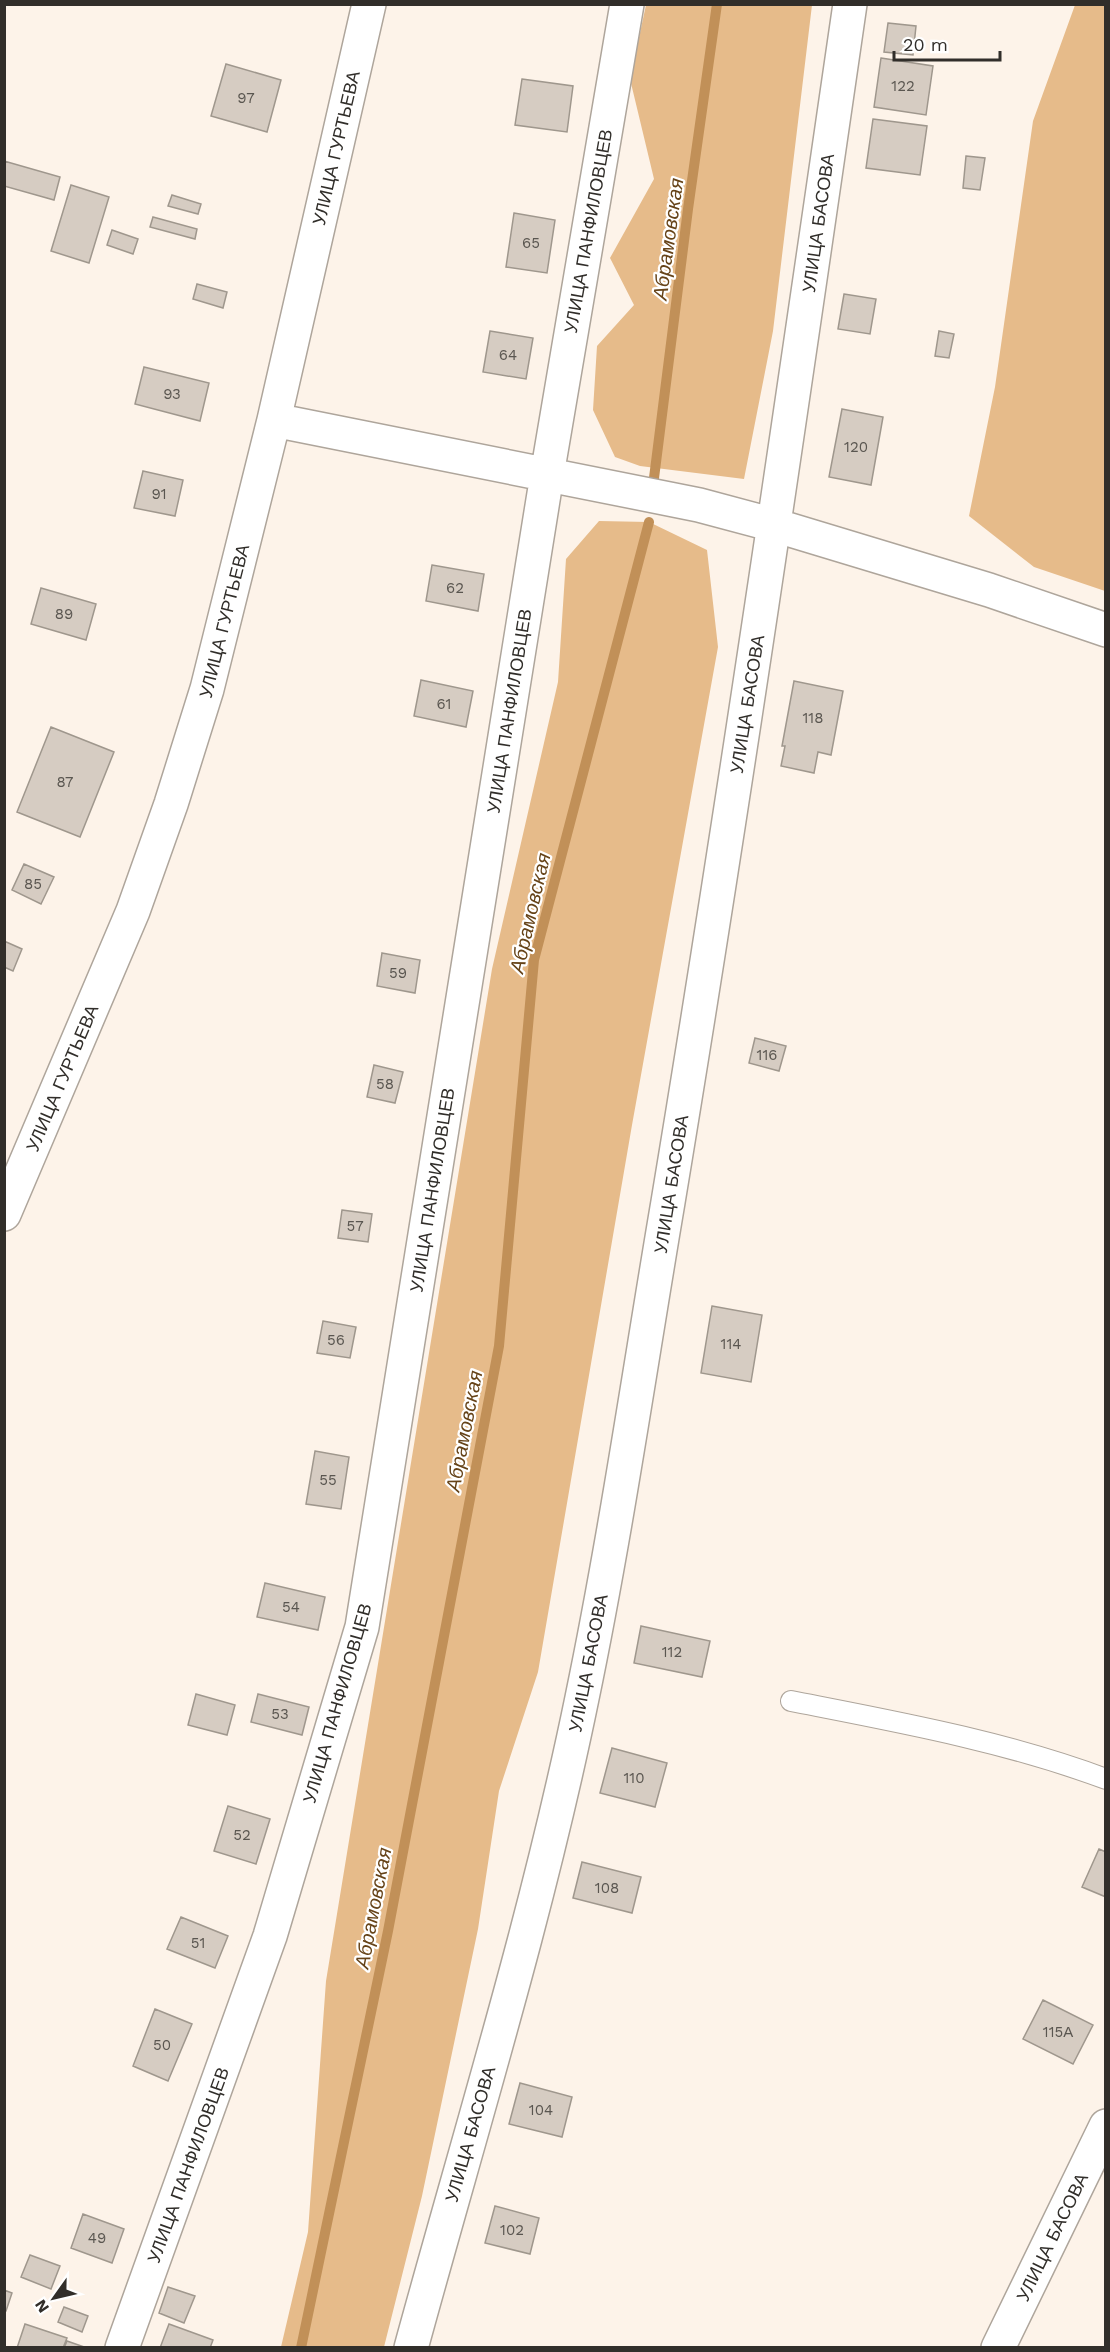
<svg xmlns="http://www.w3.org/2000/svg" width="1110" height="2352" font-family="'Work Sans',sans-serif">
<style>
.green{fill:#e6bb8a}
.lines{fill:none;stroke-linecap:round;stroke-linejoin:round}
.stream{stroke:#c19058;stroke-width:10}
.building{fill:#d6ccc2;stroke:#9f978d;stroke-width:1.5}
.lane-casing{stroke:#aea59b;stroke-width:22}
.street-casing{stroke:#aea59b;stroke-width:36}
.lane{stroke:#fff;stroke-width:20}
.street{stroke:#fff;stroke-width:33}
.labels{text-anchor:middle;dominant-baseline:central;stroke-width:4.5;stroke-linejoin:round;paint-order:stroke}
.number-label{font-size:15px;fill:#5a5650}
.street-label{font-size:18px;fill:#312e2a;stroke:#fff}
.water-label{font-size:20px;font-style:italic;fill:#664318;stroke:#fff}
</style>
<rect width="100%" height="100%" fill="#fdf3e9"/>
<path class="green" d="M646 5H812L773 331 744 479 640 466 615 457 593 410 597 346 634 305 610 258 654 179 630 79Z
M1075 5H1105V591L1034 567 969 516 995 387 1033 121Z
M599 521 649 522 707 550 718 647 632 1125 538 1672 499 1791 478 1929 422 2196 384 2347H281L308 2232 326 1981 492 969 558 682 566 559Z"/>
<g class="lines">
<path class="stream" d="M654 478 688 209 717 4
M301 2348 388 1931 499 1346 534 960 649 522"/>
</g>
<path class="building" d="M888 23 916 26 913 55 884 52Z
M881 58 933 66 926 115 874 107Z
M226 64 281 80 267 132 211 116Z
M522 79 573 86 567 132 515 125Z
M873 119 927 126 920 175 866 168Z
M966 156 985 158 980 190 963 188Z
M4 161 60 177 54 200 4 186Z
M71 185 109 197 89 263 51 251Z
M172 195 201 204 198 214 168 206Z
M514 213 555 220 547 273 506 267Z
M153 217 197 229 195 239 150 227Z
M112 230 138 239 133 254 107 245Z
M197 284 227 292 223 308 193 299Z
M844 294 876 299 870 334 838 329Z
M490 331 533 338 526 379 483 372Z
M939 331 954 334 949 358 935 356Z
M144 367 209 383 200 421 135 404Z
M842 409 883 417 871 485 829 477Z
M143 471 183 480 175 516 134 508Z
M432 565 484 574 478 611 426 601Z
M41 588 96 604 86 640 31 624Z
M421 680 473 691 466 727 414 716Z
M794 681 843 691 831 755 818 752 814 773 781 766 785 746H782Z
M51 727 114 752 80 837 17 812Z
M24 864 54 877 41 904 12 890Z
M4 941 22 949 13 971 4 967Z
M382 953 420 960 415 993 377 986Z
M755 1038 786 1046 779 1071 749 1063Z
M374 1065 403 1072 395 1103 367 1097Z
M342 1210 372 1214 368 1242 338 1238Z
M712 1306 762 1315 751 1382 701 1373Z
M323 1321 356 1327 350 1358 317 1353Z
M315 1451 349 1457 341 1509 306 1504Z
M265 1583 325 1597 318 1630 257 1617Z
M641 1626 710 1641 702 1677 634 1663Z
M196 1694 235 1705 227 1735 188 1725Z
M258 1694 309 1707 302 1735 251 1722Z
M612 1748 667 1763 655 1807 600 1793Z
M228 1806 270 1819 256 1864 214 1851Z
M1099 1849 1106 1852V1897L1082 1887Z
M582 1862 641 1877 632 1913 573 1898Z
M181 1917 228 1936 215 1968 167 1949Z
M1043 2000 1093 2025 1073 2064 1023 2039Z
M155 2009 192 2024 168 2081 133 2066Z
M520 2083 572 2097 562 2137 509 2124Z
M495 2206 539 2218 530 2254 485 2243Z
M83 2214 124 2229 112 2263 71 2248Z
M30 2255 60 2266 51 2289 21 2277Z
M168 2287 195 2296 184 2323 159 2313Z
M4 2290 12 2293 6 2311H4Z
M64 2307 88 2316 82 2332 58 2322Z
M25 2324 67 2338 63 2348H17Z
M169 2324 213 2340 210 2348H160Z
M67 2341 87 2348H64Z"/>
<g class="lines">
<g class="lane-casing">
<path id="lane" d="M791 1701C898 1722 1004 1741 1106 1779"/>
</g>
<g class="street-casing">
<path id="street" d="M274 420 699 505 774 525 989 590 1106 630
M4 1214 133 911 171 804 207 689 274 420 369 4
M122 2348 270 1936 362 1627 547 475 627 4
M411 2348C470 2132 537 1918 582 1698 616 1534 640 1367 668 1202 734 804 792 404 850 4
M998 2348 1106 2126"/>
</g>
<use href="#lane" class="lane"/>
<use href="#street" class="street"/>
</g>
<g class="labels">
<g class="number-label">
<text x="903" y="86">122</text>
<text x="246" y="98">97</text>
<text x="531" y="243">65</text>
<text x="508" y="355">64</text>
<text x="172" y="394">93</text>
<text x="856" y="447">120</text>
<text x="159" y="494">91</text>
<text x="455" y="588">62</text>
<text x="64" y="614">89</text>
<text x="444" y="704">61</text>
<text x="813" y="718">118</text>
<text x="65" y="782">87</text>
<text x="33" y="884">85</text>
<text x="398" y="973">59</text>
<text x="767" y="1055">116</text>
<text x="385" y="1084">58</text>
<text x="355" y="1226">57</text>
<text x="336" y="1340">56</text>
<text x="731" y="1344">114</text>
<text x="328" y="1480">55</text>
<text x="291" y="1607">54</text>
<text x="672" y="1652">112</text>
<text x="280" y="1714">53</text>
<text x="634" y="1778">110</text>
<text x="242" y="1835">52</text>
<text x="607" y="1888">108</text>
<text x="198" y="1943">51</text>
<text x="1058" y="2032">115А</text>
<text x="162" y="2045">50</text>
<text x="541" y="2110">104</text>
<text x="512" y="2230">102</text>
<text x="97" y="2238">49</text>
</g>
<g class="street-label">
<text transform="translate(336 148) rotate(-77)">УЛИЦА ГУРТЬЕВА</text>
<text transform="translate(818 223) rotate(-82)">УЛИЦА БАСОВА</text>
<text transform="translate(588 231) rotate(-80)">УЛИЦА ПАНФИЛОВЦЕВ</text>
<text transform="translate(224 621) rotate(-76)">УЛИЦА ГУРТЬЕВА</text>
<text transform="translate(747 704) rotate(-81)">УЛИЦА БАСОВА</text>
<text transform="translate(509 711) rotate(-81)">УЛИЦА ПАНФИЛОВЦЕВ</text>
<text transform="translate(62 1078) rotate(-67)">УЛИЦА ГУРТЬЕВА</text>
<text transform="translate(671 1184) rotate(-81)">УЛИЦА БАСОВА</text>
<text transform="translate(432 1190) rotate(-81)">УЛИЦА ПАНФИЛОВЦЕВ</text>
<text transform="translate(588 1663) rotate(-79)">УЛИЦА БАСОВА</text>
<text transform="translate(337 1703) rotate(-74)">УЛИЦА ПАНФИЛОВЦЕВ</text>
<text transform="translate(470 2134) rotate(-74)">УЛИЦА БАСОВА</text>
<text transform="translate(188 2165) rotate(-70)">УЛИЦА ПАНФИЛОВЦЕВ</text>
<text transform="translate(1052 2237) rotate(-64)">УЛИЦА БАСОВА</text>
</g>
<g class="water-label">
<text transform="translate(668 239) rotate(-82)">Абрамовская</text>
<text transform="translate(530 913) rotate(-77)">Абрамовская</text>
<text transform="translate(464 1431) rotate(-79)">Абрамовская</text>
<text transform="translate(373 1908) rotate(-79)">Абрамовская</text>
</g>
</g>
<rect width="1110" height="2352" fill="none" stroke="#312e2a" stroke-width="12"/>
<g transform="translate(54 2298) rotate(236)" stroke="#ffffff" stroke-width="4.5" paint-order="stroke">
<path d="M0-4.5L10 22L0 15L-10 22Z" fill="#312e2a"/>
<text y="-9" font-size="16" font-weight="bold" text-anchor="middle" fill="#312e2a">N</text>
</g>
<path d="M894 51v9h106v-9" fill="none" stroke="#312e2a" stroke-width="3"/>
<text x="903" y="51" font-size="18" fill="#312e2a" stroke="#ffffff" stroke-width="4.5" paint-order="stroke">20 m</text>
</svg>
